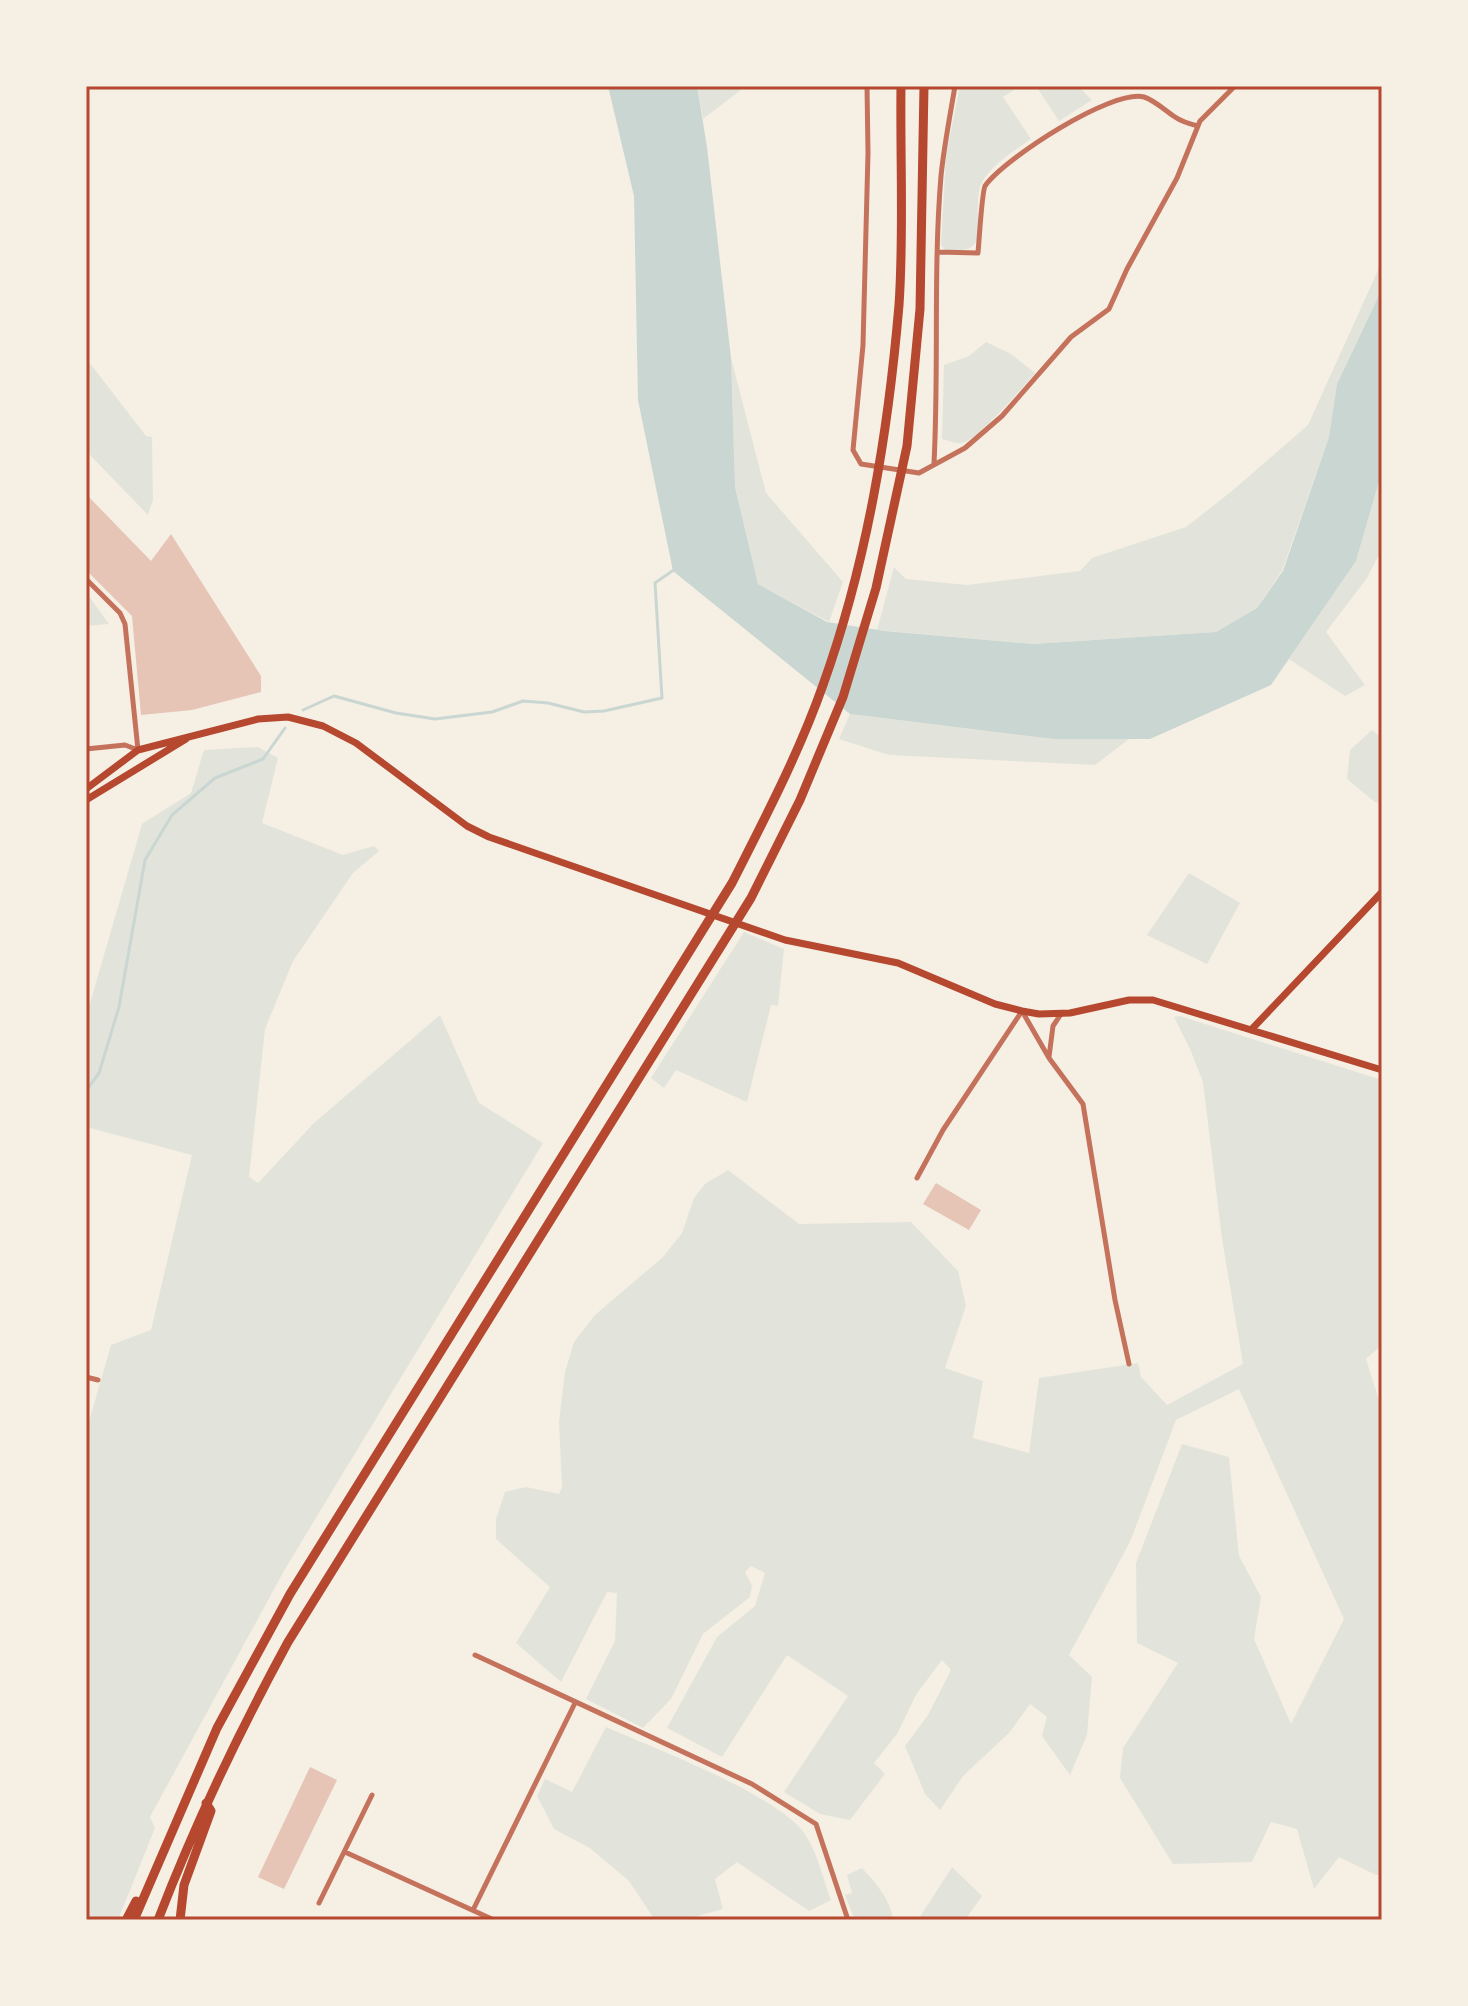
<svg xmlns="http://www.w3.org/2000/svg" width="1468" height="2006" font-family="Mulish,sans-serif">
<style>
.green{fill:#e2e4dc}
.water{fill:#c9d6d2}
.lines{fill:none;stroke-linecap:round;stroke-linejoin:round}
.stream{stroke:#c9d6d2;stroke-width:3}
.building{fill:#e6c5b7}
.minor{stroke:#c5725c;stroke-width:5}
.secondary{stroke:#b5482f;stroke-width:7}
.motorway{stroke:#b5482f;stroke-width:9}
.neatline{fill:none;stroke:#b5482f;stroke-width:3}
</style>
<rect width="100%" height="100%" fill="#f6efe4"/>
<path class="green" d="M697 86H746L703 119Z
M960 86H1020L1003 97 1031 139C1014 151 987 167 980 187 976 202 979 223 978 238 972 253 959 250 945 250L941 245 946 155Z
M1036 86H1078L1092 100 1059 121Z
M1382 247V289L1337 384 1329 437 1282 571 1257 608 1216 632 1033 644 877 630 894 567 906 579 967 585 1080 571 1092 558 1186 527 1232 491 1308 425 1379 268Z
M986 342 1011 354 1035 373C1024 386 975 443 961 443 955 444 948 440 942 439L944 365 969 356Z
M86 358 146 436 152 437 153 500 148 515 86 451Z
M731 358 766 493 843 582 829 622 758 584 735 487Z
M1382 471V549L1367 578 1326 632 1365 685 1345 696 1289 659 1356 561Z
M86 592 109 624 86 626Z
M850 714 1053 739H1129L1095 765 889 755 839 739Z
M1372 730 1382 738V800L1376 803 1347 779 1350 750Z
M258 747 278 758 262 823 343 855 374 846 379 851 353 873 293 961 265 1029 249 1177 258 1183 314 1123 440 1015 479 1103 543 1143 285 1569 150 1817 155 1828 118 1920H86V1432L111 1345 151 1330 192 1155 86 1127V1017L142 824 191 793 204 750Z
M1189 873 1240 903 1207 964 1147 935Z
M744 932 784 949 778 1006 771 1005 747 1102 676 1070 664 1088 651 1078Z
M1180 1016 1382 1080V1345L1366 1359 1382 1410V1875H1376L1339 1857 1314 1889 1297 1829 1271 1822 1252 1862 1173 1864 1120 1778 1123 1748 1178 1663 1137 1643 1136 1563 1182 1444 1229 1457 1239 1556 1261 1597 1254 1639 1291 1724 1344 1619 1239 1389 1176 1420 1130 1542 1069 1655 1092 1677 1087 1735 1070 1775 1042 1736 1047 1717 1030 1704 1009 1733 964 1775 940 1810 925 1794 905 1746 928 1715 951 1670 942 1660 917 1693 897 1734 874 1763 885 1774 850 1820 820 1814 784 1792 848 1696 787 1655 722 1757 667 1728 717 1637 755 1606 765 1573 751 1566 745 1572 752 1586 750 1597 703 1634 671 1699 643 1728 586 1699 615 1641 617 1593 607 1592 561 1682 516 1643 550 1587 496 1539V1519L505 1492 526 1487 559 1494 562 1487 559 1422 565 1372 574 1342 595 1315 663 1257 682 1233 694 1198 705 1184 728 1170 799 1224 911 1222 958 1271 966 1306 945 1368 983 1381 973 1438 1029 1453 1039 1378 1138 1363 1141 1377 1167 1405 1243 1364 1222 1239 1203 1082 1190 1049 1174 1017Z
M606 1727C651 1747 784 1797 806 1836 818 1854 823 1879 831 1900L809 1911 737 1862 715 1879 723 1909 683 1920H655L629 1881 590 1848 554 1829 537 1796 545 1779 572 1792Z
M952 1867 982 1896 965 1920H918Z
M862 1868C875 1882 891 1900 893 1920H855L845 1895 852 1893 847 1875Z"/>
<path class="water" d="M608 86H697L707 147 731 358 735 487 758 584 827 622 885 631 1033 644 1216 632 1257 608 1283 571 1329 437 1337 384 1382 289V471L1356 561 1271 685 1150 739H1053L850 714 673 571 638 400 634 196Z"/>
<g class="lines">
<path class="stream" d="M303 710 334 696 396 713 435 719 492 712 523 701 548 703 584 712 604 711 662 698 655 583 675 569
M86 1091 99 1073 119 1007 145 860 172 815 215 778 263 759 285 728"/>
</g>
<path class="building" d="M86 494 151 561 171 534 261 676V692L192 710 141 715 132 616 86 570Z
M936 1183 981 1210 969 1230 923 1204Z
M310 1767 337 1780 284 1889 258 1877Z"/>
<g class="lines">
<path class="minor" d="M867 86 868 153 863 345 853 450 861 464 919 473 965 448 1002 416 1071 337 1109 309 1127 269 1177 178 1200 121 1235 86
M938 252 978 253C979 242 982 192 985 186 1004 159 1111 89 1144 97 1154 100 1166 111 1175 117 1182 122 1190 124 1198 126
M934 463C939 367 933 271 941 176 944 146 950 116 955 86
M86 579 120 613 125 624 138 750 125 745 86 749
M1049 1057 1053 1026 1061 1014
M917 1178 943 1130 1022 1011 1049 1058 1083 1104 1115 1300 1129 1364
M86 1377 98 1380
M475 1655 752 1784 816 1824 848 1920
M345 1852 494 1920
M319 1903 372 1795
M473 1910 575 1703"/>
<path class="secondary" d="M86 789 138 750 258 719 288 717 323 726 356 743 467 826 489 837 785 940 898 963 995 1004 1022 1011 1039 1014 1070 1013 1129 1000H1153L1382 1070
M86 800 186 739
M1251 1030 1382 892"/>
<path class="motorway" d="M126 1920 136 1901
M134 1920 217 1728 290 1594 732 883C765 818 799 753 823 685 867 562 888 434 899 305 904 233 900 158 901 86
M158 1920C195 1824 239 1732 288 1642L751 898 800 800 843 697 876 588 907 446 920 309 924 86
M180 1920 184 1885 211 1811 206 1803"/>
</g>
<rect width="1468" height="2006" fill="none" stroke="#f6efe4" stroke-width="176"/>
<rect x="88" y="88" width="1292" height="1830" class="neatline"/>
</svg>
